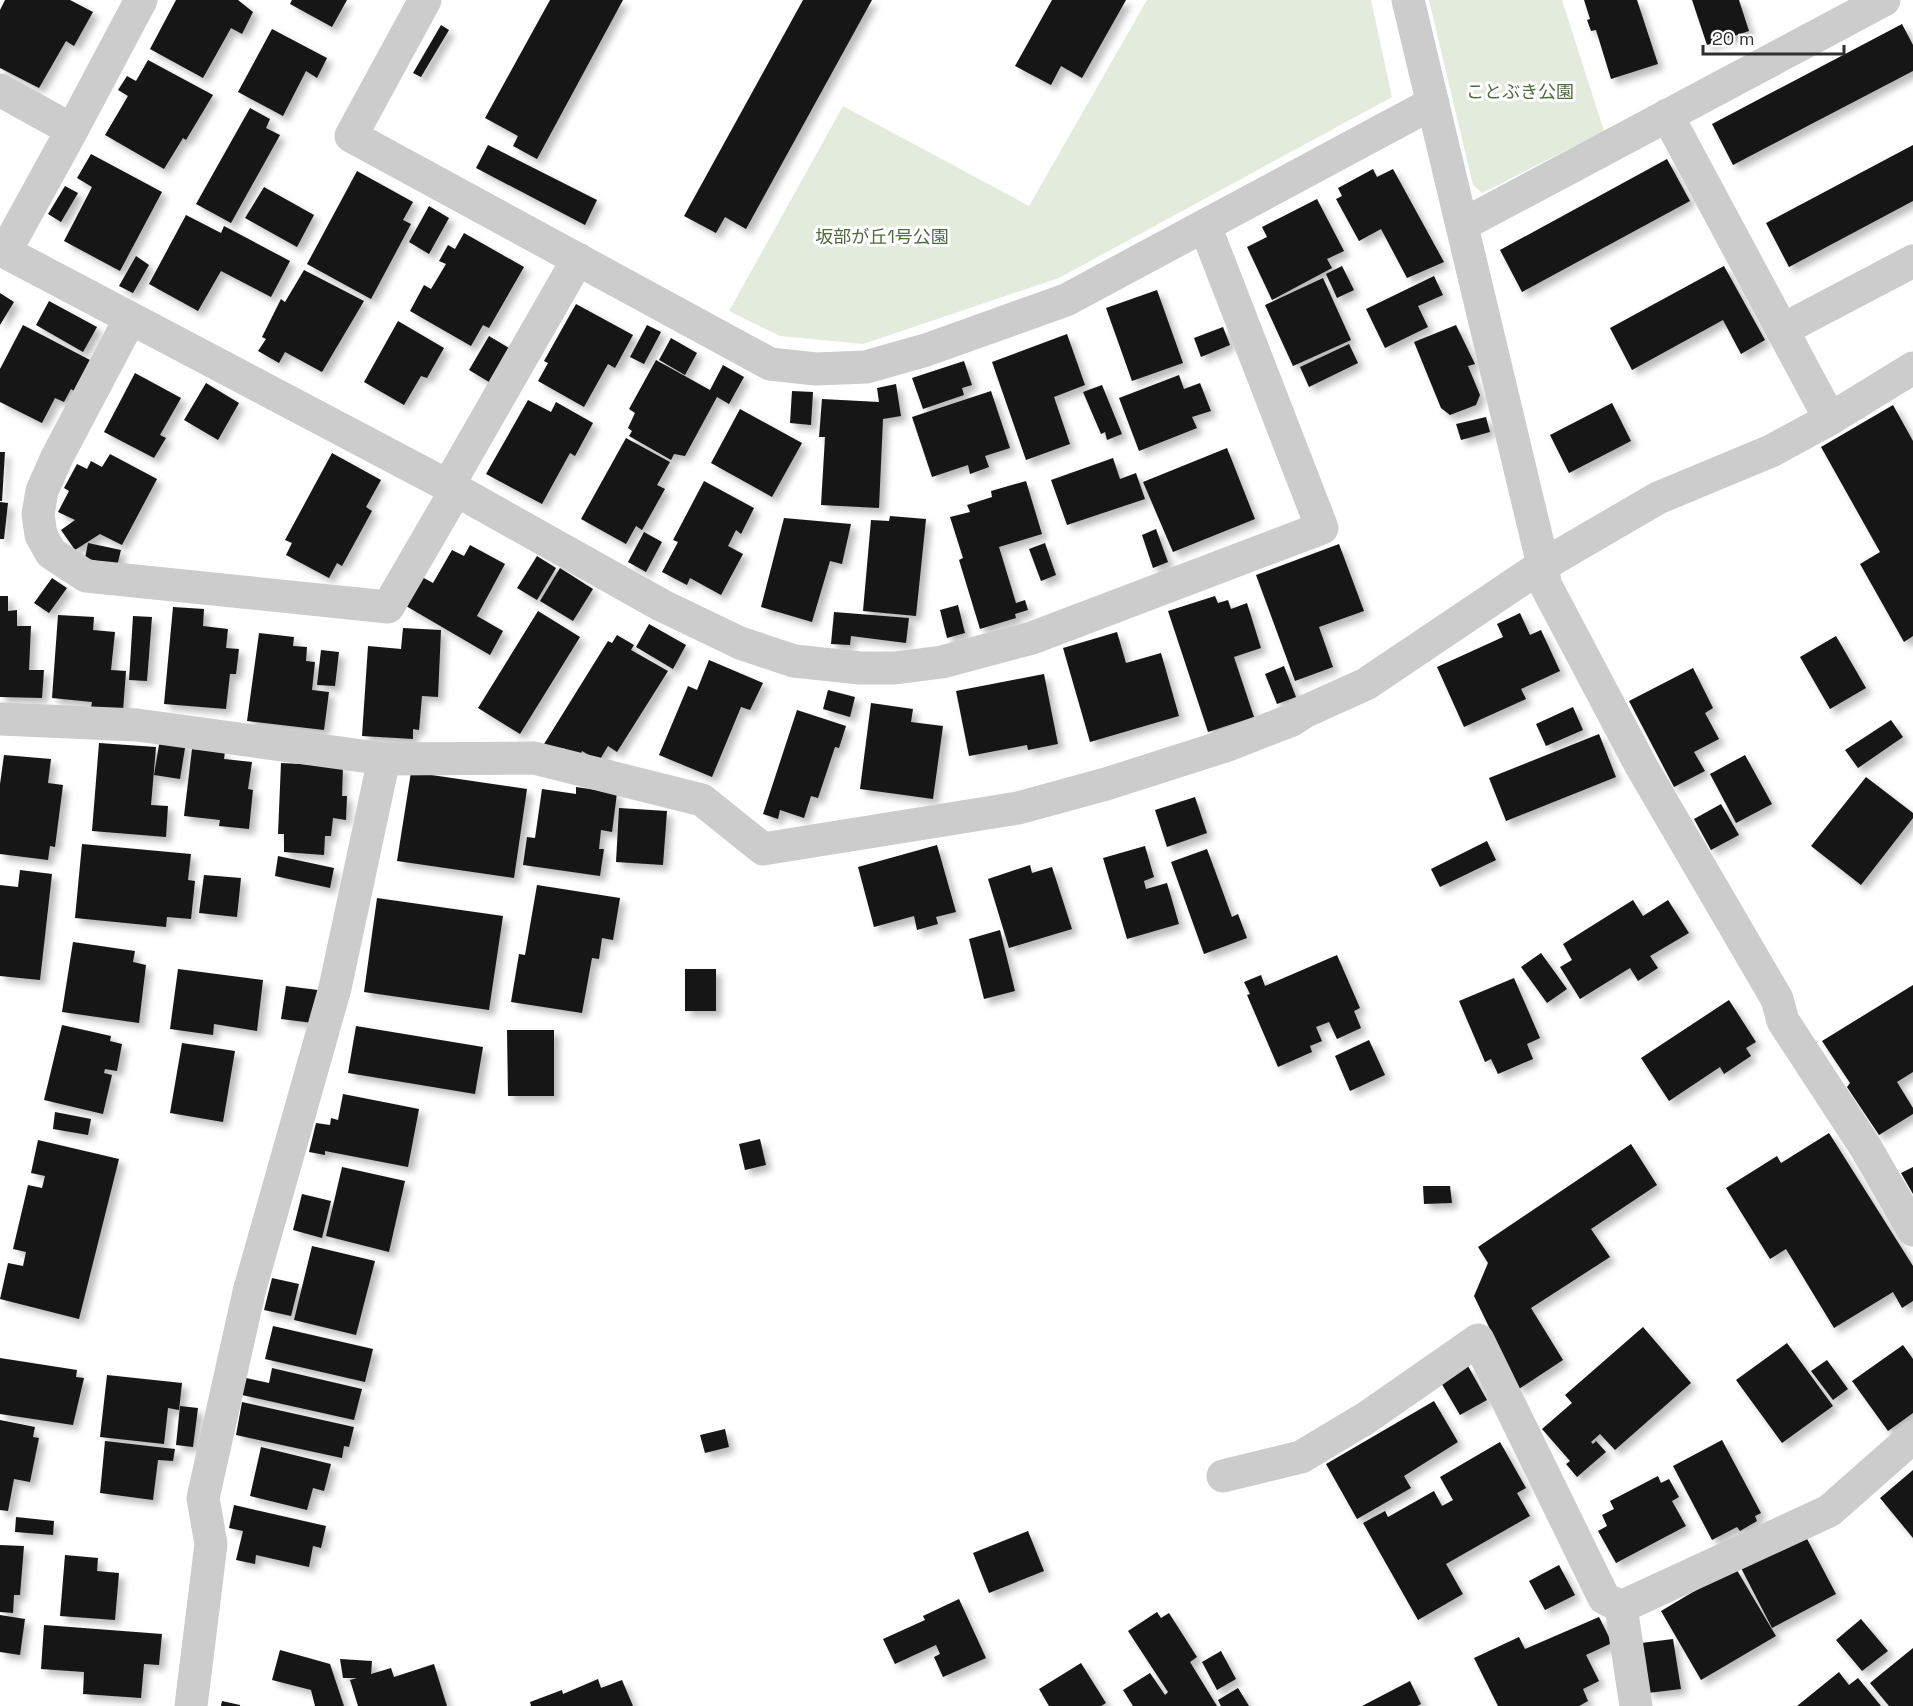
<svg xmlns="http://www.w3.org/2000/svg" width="1913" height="1706" font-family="'Space Grotesk','Noto Sans JP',sans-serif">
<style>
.green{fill:#e3ecdc}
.building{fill:#161616;filter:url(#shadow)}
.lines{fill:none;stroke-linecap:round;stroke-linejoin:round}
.street{stroke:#ccc;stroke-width:33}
.labels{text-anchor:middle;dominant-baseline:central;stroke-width:6;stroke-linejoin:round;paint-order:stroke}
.park-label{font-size:18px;fill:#4d6b3b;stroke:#fff}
</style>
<defs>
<filter id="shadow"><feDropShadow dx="5.5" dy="5.5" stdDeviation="3" flood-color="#0004"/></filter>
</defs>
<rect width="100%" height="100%" fill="#fff"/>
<path class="green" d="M1147 0H1371L1392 97 1059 278 863 344 780 336 729 311 843 106 1029 206Z
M1429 0H1562L1604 131 1482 193 1473 185Z"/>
<path class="building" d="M5 0H70L93 12 74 46 66 41 39 88 0 68V10Z
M176 0H238L253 12 242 34 231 28 203 78 150 49Z
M292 0H347L332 27 290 4Z
M550 0H623L537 159 513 146 518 136 485 118Z
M803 0H872L746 229 725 217 716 233 684 216Z
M1052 0H1126L1082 78 1061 66 1051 85 1015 66Z
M1584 0H1637L1658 64 1611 79 1596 30 1591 31 1587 20 1590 19Z
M1692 0H1739L1749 31 1707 45Z
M1902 24 1913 45V71L1733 165 1712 124Z
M441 25 449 30 421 77 413 73Z
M272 29 327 58 317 78 306 71 283 116 238 92Z
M148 60 213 95 186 140 183 138 164 169 105 135 128 96 118 90 127 76 136 81Z
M250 108 270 119 266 128 280 135 231 223 196 204Z
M488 145 597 200 585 225 476 168Z
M1913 145V201L1789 267 1766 223Z
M91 154 162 192 120 271 64 241 92 187 77 178Z
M1667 159 1690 201 1522 292 1500 250Z
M1373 169 1377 177 1393 169 1444 262 1407 278 1381 229 1359 241 1336 199 1342 196 1338 188Z
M357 171 413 202 403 220 411 224 371 299 307 264Z
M65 186 78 193 61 222 48 214Z
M264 187 314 215 297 247 245 218Z
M1317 199 1344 251 1327 259 1332 268 1272 300 1247 247 1267 237 1262 227Z
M429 206 449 218 429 254 409 242Z
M186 215 221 233 224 226 290 261 271 297 221 271 198 311 149 284Z
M464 233 524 267 489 328 483 325 471 346 410 311 424 285 431 289 446 264 439 261 448 245 455 249Z
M136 256 149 265 133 293 119 286Z
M1342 266 1354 290 1337 298 1326 274Z
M1724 266 1765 340 1741 354 1723 320 1632 370 1610 328Z
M304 270 364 301 322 372 285 352 279 363 258 351 266 339 262 337 281 299 285 302Z
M1434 276 1443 295 1418 306 1428 327 1385 348 1366 309Z
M1323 278 1351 340 1293 366 1265 305Z
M1157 290 1183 363 1132 381 1106 308Z
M0 293 14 302 0 325Z
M49 301 97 327 83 352 36 325Z
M576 304 633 335 615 368 608 364 584 407 538 381 548 363 544 361Z
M398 321 444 348 427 378 421 376 404 405 364 382Z
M23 325 90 360 74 391 71 389 64 402 55 398 42 423 0 402V369Z
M647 325 661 332 644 364 630 357Z
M1456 325 1475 364 1468 366 1480 395 1476 405 1450 415 1441 408 1414 342Z
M1223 327 1230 345 1201 357 1194 338Z
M1067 334 1085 385 1054 397 1070 444 1026 460 992 362Z
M489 336 509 348 489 382 469 370Z
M671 338 697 353 685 375 659 360Z
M1349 344 1358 363 1309 387 1300 367Z
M656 360 710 390 723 365 744 377 729 404 717 397 685 456 674 454 671 460 629 436 632 431 628 428 635 413 629 409Z
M964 361 972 385 962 388 964 395 923 409 912 378Z
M135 373 181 398 160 435 166 438 154 458 104 432Z
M1179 375 1184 389 1200 383 1211 411 1192 417 1197 428 1139 451 1119 398Z
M206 383 239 403 218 440 184 420Z
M896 384 901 416 883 419 879 508 821 505 825 437H819L822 399 879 402 877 388Z
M1102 385 1122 434 1107 440 1105 432 1101 434 1083 392Z
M792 391 813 392 811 425 790 423Z
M991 391 1010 448 985 456 989 467 970 474 968 465 932 477 912 417Z
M528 400 551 412 556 402 593 423 575 456 570 453 542 504 486 474Z
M1612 403 1631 441 1569 473 1550 435Z
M1893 405 1913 441V636L1904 642 1860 564 1880 552 1821 447Z
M740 409 802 443 772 497 711 463Z
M1486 417 1490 432 1461 440 1456 424Z
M626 438 670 462 657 485 665 489 642 530 636 526 626 544 581 519Z
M1227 448 1255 519 1173 552 1143 482Z
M0 452H5L2 501H0Z
M332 453 381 480 366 507 372 511 342 566 337 563 329 578 286 555 292 543 285 540Z
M110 454 157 479 122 545 100 534 75 550 61 530 75 520 58 512 69 491 64 488 77 464 87 469 91 461 102 467Z
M1113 458 1120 479 1136 473 1145 499 1067 525 1051 480Z
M704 481 754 508 741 534 736 530 728 546 743 554 721 595 690 578 687 585 662 572 678 542 673 540Z
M1026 481 1042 534 999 547 1016 603 1025 600 1028 610 1015 614 1016 618 980 629 959 560 963 558 950 517 970 512 967 505 992 497 991 491Z
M0 502 8 503 4 539H0Z
M890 516 926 519 916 616 863 611 871 520 889 521Z
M784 518 851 524 842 564 830 561 812 622 761 607Z
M1156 529 1168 562 1153 568 1142 535Z
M644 532 662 542 646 572 628 562Z
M88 543 121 550 117 566 85 558Z
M1045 543 1056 575 1041 581 1029 549Z
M1339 544 1364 611 1319 627 1333 667 1295 681 1256 575Z
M470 545 505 564 477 616 503 631 490 655 406 606 422 577 433 583 452 550 464 556Z
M537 556 556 568 537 600 517 588Z
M560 568 593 589 573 621 540 601Z
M52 578 67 588 49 613 34 603Z
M0 596H8V611L17 610V626H31L29 670H44L42 698 0 697Z
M1215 596 1218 603 1228 600 1231 609 1247 603 1261 648 1234 657 1254 717 1208 732 1168 611Z
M958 605 965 633 947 638 940 610Z
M173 607 204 609 203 626 228 629 226 648 239 649 236 674H230L226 709 164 704Z
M538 611 580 637 520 734 478 708Z
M834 612 909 618 906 643 851 636 850 645 831 644Z
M1520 613 1530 635 1541 630 1560 671 1521 689 1526 699 1464 727 1437 667 1503 637 1497 624Z
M58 615 94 617 93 630 115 632 111 670 126 671 123 711 91 708 92 702 52 698Z
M133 616 152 617 147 681 129 680Z
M649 624 686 645 673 669 636 647Z
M403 628 441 630 438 697 422 696 419 730 413 729V739L362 736 368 646 401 649Z
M1117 632 1126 663 1161 653 1179 716 1090 742 1063 648Z
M259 633 294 637 293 646 307 647 306 661 315 662 312 690 329 692 324 730 247 721Z
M617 635 634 645 631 650 668 671 617 752 608 746 599 761 582 751 579 758 563 748 560 754 544 744 608 641 612 643Z
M1836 636 1866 688 1830 709 1800 657Z
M321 650 339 652 335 686 317 685Z
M709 660 763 683 750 710 741 707 712 777 659 755 688 686 697 690Z
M1284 666 1296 697 1277 704 1265 674Z
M1693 668 1713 708 1705 713 1719 739 1694 752 1705 771 1674 787 1629 701Z
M1044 674 1058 744 1028 750 1027 745 969 756 956 691Z
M828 690 855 697 850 717 823 709Z
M871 703 913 709 911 722 943 726 933 799 860 789Z
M1573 707 1583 730 1546 746 1536 724Z
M797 710 846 726 839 748 835 747 818 798 811 796 804 818 780 810 778 819 763 814Z
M1891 720 1903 737 1858 768 1845 750Z
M1599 734 1616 777 1506 821 1489 778Z
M160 739 186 742 180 779 154 775Z
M99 743 156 747 151 805 168 806 166 837 92 831Z
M192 749 225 752 224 759 252 762 248 789 253 790 249 829 219 826 220 820 184 816Z
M4 755 51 759 48 783 63 785 55 847 50 846 48 860 0 854V784Z
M1745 755 1772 804 1736 823 1710 774Z
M281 763 343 766 342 796H347L346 820 333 818 331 836H325L324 855 284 852V834H278Z
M411 772 527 789 514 878 397 861Z
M1866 777 1913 813V818L1861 885 1811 846Z
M576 787 617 793 612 832 601 830 599 849H604L600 876 523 865 527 837 535 838 542 789 576 794Z
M1195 797 1207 833 1167 847 1155 810Z
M1721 804 1739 835 1711 850 1694 819Z
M619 808 667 811 663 865 616 862Z
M1487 841 1496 860 1440 887 1431 869Z
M82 844 191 854 188 880 195 881 191 919 167 917 166 927 75 918Z
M937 845 956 912 936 917 938 924 917 930 914 916 874 927 858 867Z
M1145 846 1154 877 1144 881 1146 889 1167 883 1179 924 1127 939 1103 858Z
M1207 849 1232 917 1238 914 1247 938 1204 954 1171 862Z
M278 856 334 868 330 888 275 876Z
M1030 865 1032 873 1052 867 1072 929 1009 948 988 879Z
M20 870 52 874 40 980 0 976V885L18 887Z
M204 875 241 878 237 917 199 913Z
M537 885 620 898 613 940 602 938 599 959 592 958 582 1013 511 1002 519 954 525 955Z
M377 898 503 916 489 1010 364 992Z
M1633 900 1643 916 1668 900 1689 933 1650 956 1658 968 1638 981 1630 968 1580 999 1560 967 1572 960 1563 944Z
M1000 930 1015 991 984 999 969 939Z
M73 942 135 951 133 962 146 965 139 1023 62 1012Z
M1541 953 1567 989 1547 1003 1521 967Z
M1337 955 1360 1008 1354 1011 1361 1028 1337 1039 1329 1022 1316 1027 1322 1041 1310 1046 1312 1052 1278 1067 1247 995 1250 994 1244 982 1261 975 1265 986Z
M178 969 263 980 257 1031 214 1024 213 1035 170 1029Z
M685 969H716V1011H685Z
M1514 978 1540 1038 1527 1044 1533 1059 1498 1074 1491 1059 1485 1062 1459 1001Z
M1913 985V1072L1897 1082 1913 1108V1114L1879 1135 1847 1087 1850 1083 1822 1041Z
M286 986 318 990 313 1023 281 1019Z
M1729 1000 1756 1042 1746 1048 1751 1056 1724 1074 1720 1067 1669 1101 1641 1058Z
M62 1025 111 1036 110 1041 122 1044 117 1071 105 1069 104 1073 112 1075 103 1114 44 1100Z
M356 1026 483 1047 475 1094 348 1073Z
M507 1030H554V1096H508Z
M1369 1040 1385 1075 1350 1091 1335 1056Z
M182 1043 235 1051 223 1122 170 1113Z
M343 1094 419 1109 408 1167 325 1151V1155L309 1152 316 1123 330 1125 331 1118 338 1120Z
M55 1112 91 1119 88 1135 53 1129Z
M1829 1133 1913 1266V1301L1902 1308 1893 1292 1834 1328 1786 1249 1770 1259 1726 1188 1777 1156 1781 1163Z
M760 1139 766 1165 745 1170 739 1144Z
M38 1140 119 1159 79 1319 0 1299 8 1263 23 1266 26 1252 13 1249 28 1185 42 1188 45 1176 31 1173Z
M1631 1144 1657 1185 1591 1229 1610 1257 1531 1308 1563 1360 1519 1389 1474 1296 1488 1263 1478 1247Z
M342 1167 405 1181 389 1252 326 1236Z
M1913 1167V1194L1901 1173Z
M1423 1186H1450L1452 1203 1424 1204Z
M302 1194 331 1201 322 1238 293 1230Z
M312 1246 375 1261 356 1335 294 1320Z
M272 1278 299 1284 291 1316 264 1310Z
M273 1326 373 1349 365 1382 265 1359Z
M1643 1327 1691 1383 1615 1450 1600 1434 1591 1442 1593 1444 1596 1441 1606 1452 1577 1477 1566 1464 1570 1461 1542 1429 1572 1403 1565 1395Z
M1787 1343 1833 1406 1782 1443 1736 1380Z
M1903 1345 1913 1359V1413L1888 1431 1852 1381Z
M0 1358 77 1370 76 1377 84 1378 73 1425 0 1414Z
M1827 1360 1848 1389 1833 1400 1811 1371Z
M1468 1366 1487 1400 1460 1415 1440 1381Z
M272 1368 362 1389 354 1420 242 1395 246 1378 269 1383Z
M107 1375 182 1383 179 1410 168 1408 164 1444 100 1437Z
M1434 1401 1458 1442 1404 1476 1411 1488 1357 1519 1326 1464Z
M242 1402 354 1427 349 1447 344 1446 342 1458 236 1435Z
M180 1406 198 1408 193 1447 176 1445Z
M0 1420 35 1427 33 1437 39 1438 30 1482 14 1479 8 1511 0 1510Z
M725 1429 729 1447 705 1453 700 1435Z
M1722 1440 1761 1513 1755 1516 1757 1521 1740 1531 1737 1527 1712 1540 1673 1466Z
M105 1441 175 1449 173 1461 158 1460 153 1500 100 1493Z
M1500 1442 1526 1488 1517 1493 1530 1516 1446 1564 1463 1594 1418 1620 1363 1523 1385 1511 1388 1517 1434 1491 1442 1506 1453 1500 1440 1477Z
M261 1447 331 1464 324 1491 313 1488 307 1510 250 1496Z
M1913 1470V1538L1880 1498Z
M1658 1476 1661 1483 1669 1479 1679 1497 1672 1501 1686 1526 1616 1563 1598 1531 1607 1526 1602 1515 1614 1509 1610 1501Z
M234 1505 326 1526 321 1548 313 1546 309 1567 256 1555 255 1564 236 1560 243 1531 229 1528Z
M16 1517 54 1521 53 1535 15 1532Z
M1028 1531 1044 1571 989 1593 973 1553Z
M1805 1535 1836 1594 1772 1628 1741 1568Z
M0 1545 24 1546 20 1595H14L13 1613 0 1612Z
M65 1555 98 1558 97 1571 119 1573 115 1620 60 1616Z
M1559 1565 1575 1595 1545 1610 1529 1581Z
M1735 1567 1776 1636 1701 1680 1661 1611Z
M959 1599 986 1658 943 1677 934 1657 940 1654 936 1645 895 1664 883 1639 925 1620 923 1616Z
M1157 1612 1161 1618 1169 1613 1197 1657 1190 1662 1217 1706H1133L1123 1690 1150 1673 1165 1695 1168 1692 1128 1631Z
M0 1615 25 1619 20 1655 0 1652Z
M1599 1617 1612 1643 1586 1655 1599 1681 1583 1689 1588 1701 1579 1706H1498L1474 1658 1519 1637 1525 1649Z
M1861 1619 1888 1651 1862 1671 1836 1640Z
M44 1625 162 1634 159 1665 144 1664 141 1698 83 1694 84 1672 41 1669Z
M1673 1639 1681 1689 1648 1693 1641 1643Z
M1913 1648V1706H1889L1870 1683Z
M280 1650 330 1664 344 1706H315L311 1690 272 1680Z
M1221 1651 1236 1679 1217 1690 1202 1662Z
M340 1659 372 1661 371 1674 391 1668 394 1677 434 1664 447 1706H358L350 1680 357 1678H343Z
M1081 1663 1106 1703 1101 1706H1049L1039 1689Z
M1839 1672 1849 1685 1858 1678 1881 1706H1797Z
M598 1679 601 1688 622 1680 633 1706H531L530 1702 562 1690 563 1694Z
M1410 1681 1421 1704 1417 1706H1362Z
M1238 1688 1249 1706H1221L1218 1700Z
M222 1701 240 1705V1706H221Z"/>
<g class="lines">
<path class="street" d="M425 0 351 136 770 364 816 369 866 367 926 350 1066 300 1433 103
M1408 0 1543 565 1545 584 1640 764 1777 999 1783 1021 1866 1148 1913 1230
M0 90 72 130 5 252 456 490 661 605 740 643 794 661 860 668H895L942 662 1032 638 1322 528 1205 226
M1667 115 1830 419
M72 130 141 0
M1462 225 1884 0
M130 319 57 457 42 491 38 514 41 535 51 553 86 576 388 607 456 490
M1782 330 1913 261
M448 486 578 259
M0 719 137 725 384 759 534 758 702 800 763 849 1018 808 1106 784 1225 746 1292 720 1304 712 1366 684 1543 565 1658 498 1771 451 1830 419 1913 368
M1223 1476 1301 1457 1366 1418 1478 1340 1604 1598 1621 1607
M191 1706 211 1544 203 1498 249 1292 335 988 384 759
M1636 1706 1621 1607 1829 1511 1913 1437"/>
</g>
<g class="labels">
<g class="park-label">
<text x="1520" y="91">ことぶき公園</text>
<text x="882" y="236">坂部が丘1号公園</text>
</g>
</g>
<path d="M1703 45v9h141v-9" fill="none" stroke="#2f2f2f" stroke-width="3"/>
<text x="1712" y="45" font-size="18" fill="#2f2f2f" stroke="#ffffff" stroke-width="4.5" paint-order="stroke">20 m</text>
</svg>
